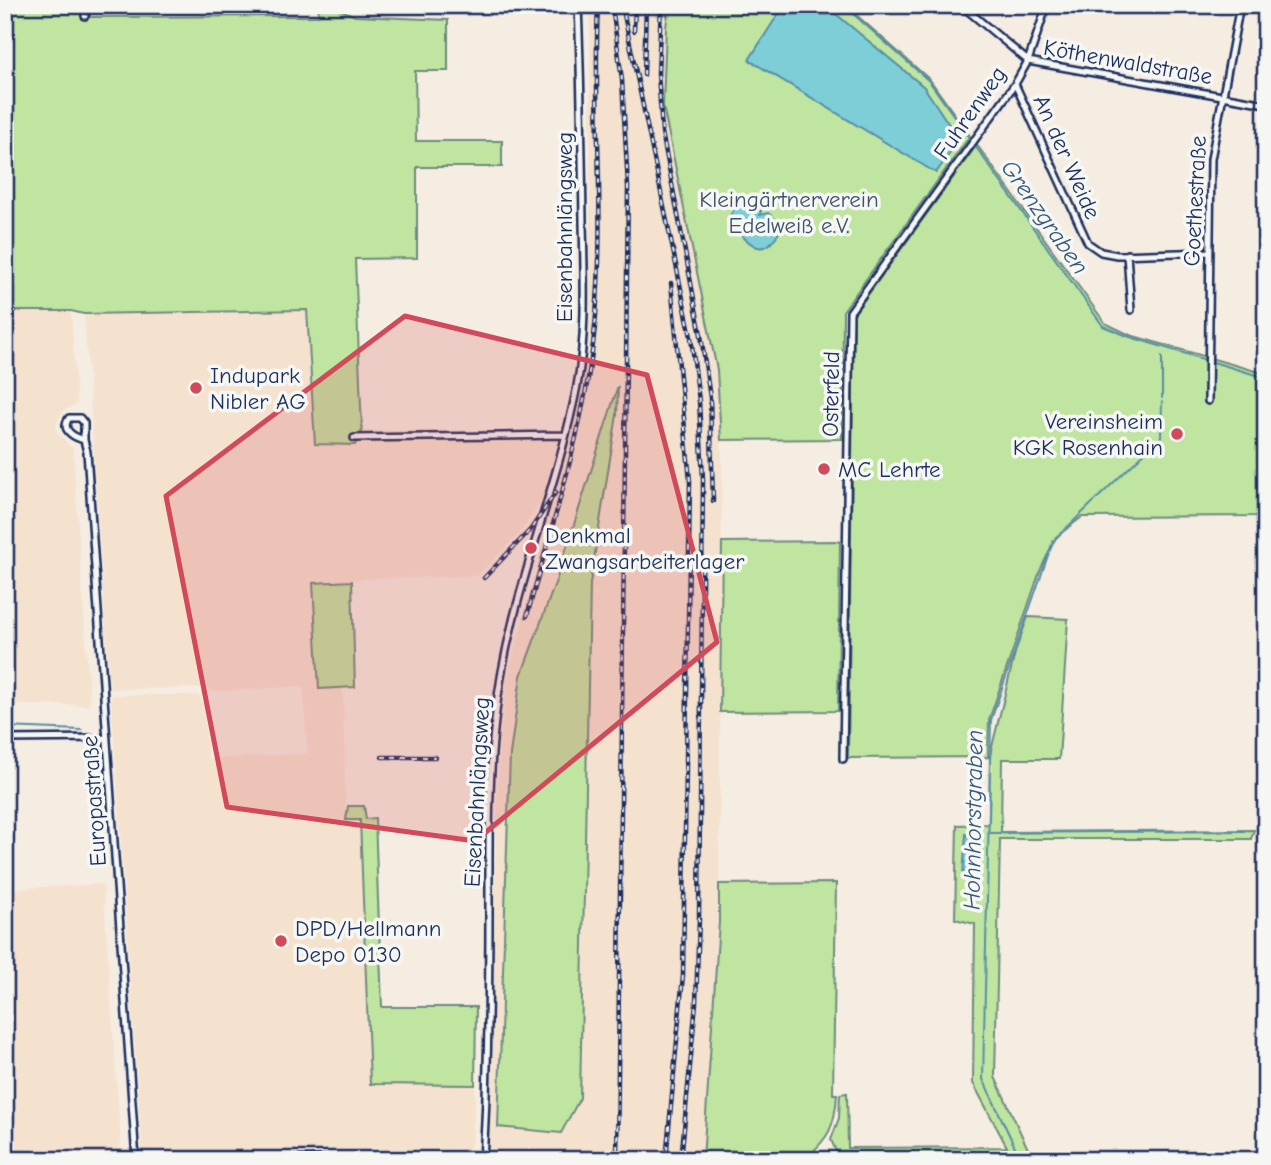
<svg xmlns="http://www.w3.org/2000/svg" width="1271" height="1165" font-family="'Comic Neue',sans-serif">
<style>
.built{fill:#f4e2cf}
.green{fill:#c0e5a0;stroke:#6e8a7f;stroke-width:2}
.water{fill:#7eced8;stroke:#568ea7;stroke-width:2}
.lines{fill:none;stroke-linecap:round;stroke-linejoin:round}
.stream{stroke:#568ea7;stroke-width:2}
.minor-casing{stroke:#1b2f5e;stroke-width:10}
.minor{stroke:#f6f6f2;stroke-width:5}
.rail-casing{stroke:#1b2f5e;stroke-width:4.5}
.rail{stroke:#f6f6f2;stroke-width:2;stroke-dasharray:5;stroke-linecap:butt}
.marked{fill:#d1495b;fill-opacity:0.2;stroke:#d1495b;stroke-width:5;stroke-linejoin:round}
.poi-dot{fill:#d1495b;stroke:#f6f6f2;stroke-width:2.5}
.labels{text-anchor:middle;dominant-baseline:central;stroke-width:7;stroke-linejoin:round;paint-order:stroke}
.street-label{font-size:23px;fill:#1b2f5e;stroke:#f6f6f2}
.park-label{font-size:23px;fill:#3c536b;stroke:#f6f6f2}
.poi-label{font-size:23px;fill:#1b2f5e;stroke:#f6f6f2;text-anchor:start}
.water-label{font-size:24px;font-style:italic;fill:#34577c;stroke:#f6f6f2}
</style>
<rect width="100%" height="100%" fill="#f5ede2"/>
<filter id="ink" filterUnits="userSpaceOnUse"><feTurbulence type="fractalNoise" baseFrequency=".0143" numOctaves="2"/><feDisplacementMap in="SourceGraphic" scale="14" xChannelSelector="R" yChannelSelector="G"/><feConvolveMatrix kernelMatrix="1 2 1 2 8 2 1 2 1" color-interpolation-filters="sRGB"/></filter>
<g filter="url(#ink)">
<path class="built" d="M590 5H669L663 106 717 370 722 458 719 922 703 1160H486L499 742 507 678 544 538 525 531 544 504 549 488 541 503 519 534 479 574 481 576 365 579 314 583 319 688H343L346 819H360L370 1083 476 1084 472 1142 469 1149 142 1151 111 695H198L204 702 208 759 307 753 303 686 213 692 207 688 110 689 84 314 307 310 354 445 362 431 432 430 533 435 562 438 552 476 569 433 582 381 590 258Z
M5 311H71L77 404 62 412 56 424 57 432 73 449 90 705H5Z
M103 884 122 1160H13L5 1149V889Z"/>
<path class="green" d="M5 5H90V17L318 16 319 5H330L355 16 448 20V71H415L416 141H502V167H417V258L355 259 362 431 355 445 315 444 307 310 84 314 71 311H5Z
M669 5H766L773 10 777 5H845L930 80 970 136 843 311 842 439 721 440 717 370 663 106 666 27Z
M977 145 1105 323 1130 335 1266 374V516L1082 517 1056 537 1040 571 989 720 988 757 848 758 854 314Z
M618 386 617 415 590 584 580 1098 561 1133 498 1127 510 754 521 676 557 578Z
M840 541 838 711 720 712 722 542Z
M352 581 355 687 319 689 313 583Z
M1028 617 1068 619 1059 759H1002L1001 832 1254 830 1251 839H1000L995 1077 1033 1160H840L831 1140 839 1118 840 1094 847 1093 848 1148 1007 1147 973 1083 975 924 955 919 957 825 989 824 990 755 1016 649Z
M348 806H364L366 819 375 818 382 1007H476L475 1085 370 1084 360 820H346Z
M836 883 833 1094H837C835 1127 829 1138 804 1160H703L719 922V884Z"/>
<path class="water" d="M784 5H825L924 87 956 135 954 139 957 143 936 173 749 60Z
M742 201 761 210 760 215 768 213 781 224C781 231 779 233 775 238 763 256 751 245 739 233 737 230 733 228 731 225 727 217 735 204 742 201Z
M966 834H980L978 876 963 875Z"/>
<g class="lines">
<path class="stream" d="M843 5 929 81 1103 326 1130 337 1266 378
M1162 398V357
M5 727 82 730
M990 833 1244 831
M1021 1160 983 1079 991 720 1053 541 1161 437 1162 402"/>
<g class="minor-casing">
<path id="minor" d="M85 5V16
M472 5V9
M961 5 1028 61 1266 104
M1015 84 1088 243 1101 252 1117 255 1209 252
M1127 254 1131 310
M1208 401 1211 159 1240 5
M354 438 565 435
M84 440C74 437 60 430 69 418H80L84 423V440L87 452 136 1160
M5 739 107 738
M843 759 850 312 1015 84 1028 61 1047 5
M241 1160 483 1157
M483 1160C488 1076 489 992 489 908 489 846 488 783 495 721 506 605 555 499 577 386 587 334 584 274 583 222 582 150 581 77 578 5"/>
</g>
<use href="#minor" class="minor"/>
<g class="rail-casing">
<path id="rail" d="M622 5 691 337 699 401 703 479 699 919 696 1003 681 1160
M661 5 658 73 662 132 701 335 710 398 713 501
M612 6 622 80 628 187 617 1160
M634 31 635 5
M644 75 646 5
M484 578 531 529 556 492
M527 616C554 517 588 418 596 315 605 212 593 108 598 5
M382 757H435
M666 1160 683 975 690 481 671 283"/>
</g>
<use href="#rail" class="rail"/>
</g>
</g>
<path class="marked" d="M405 316 647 375 717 642 475 841 227 807 166 496Z"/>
<g class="poi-dot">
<circle cx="196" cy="388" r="7"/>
<circle cx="1177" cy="434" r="7"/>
<circle cx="824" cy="469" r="7"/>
<circle cx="531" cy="548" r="7"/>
<circle cx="281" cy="941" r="7"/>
</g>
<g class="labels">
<g class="street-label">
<text transform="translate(1128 62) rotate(10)">Köthenwaldstraße</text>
<text transform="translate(970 113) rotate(-55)">Fuhrenweg</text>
<text transform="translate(1067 157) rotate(66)">An der Weide</text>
<text transform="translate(1195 201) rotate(-87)">Goethestraße</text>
<text transform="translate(564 227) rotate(-90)">Eisenbahnlängsweg</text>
<text transform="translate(831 394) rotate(-89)">Osterfeld</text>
<text transform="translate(477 792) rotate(-87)">Eisenbahnlängsweg</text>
<text transform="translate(94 801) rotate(-94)">Europastraße</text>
</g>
<g class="park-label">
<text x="789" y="199">Kleingärtnerverein<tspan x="789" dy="26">Edelweiß e.V.</tspan></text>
</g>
<g class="poi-label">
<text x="210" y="375">Indupark<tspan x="210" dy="26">Nibler AG</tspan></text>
<text x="1163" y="421" text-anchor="end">Vereinsheim<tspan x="1163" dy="26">KGK Rosenhain</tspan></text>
<text x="838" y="469">MC Lehrte</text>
<text x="545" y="535">Denkmal<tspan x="545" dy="26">Zwangsarbeiterlager</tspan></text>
<text x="295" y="928">DPD/Hellmann<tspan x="295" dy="26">Depo 0130</tspan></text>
</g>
<g class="water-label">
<text transform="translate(1045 217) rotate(55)">Grenzgraben</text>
<text transform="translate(973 820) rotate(-89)">Hohnhorstgraben</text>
</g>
</g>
<rect width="1271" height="1165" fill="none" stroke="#f6f6f2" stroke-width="28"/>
<rect x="14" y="14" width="1243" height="1137" fill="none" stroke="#1b2f5e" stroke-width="2.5" filter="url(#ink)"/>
</svg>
